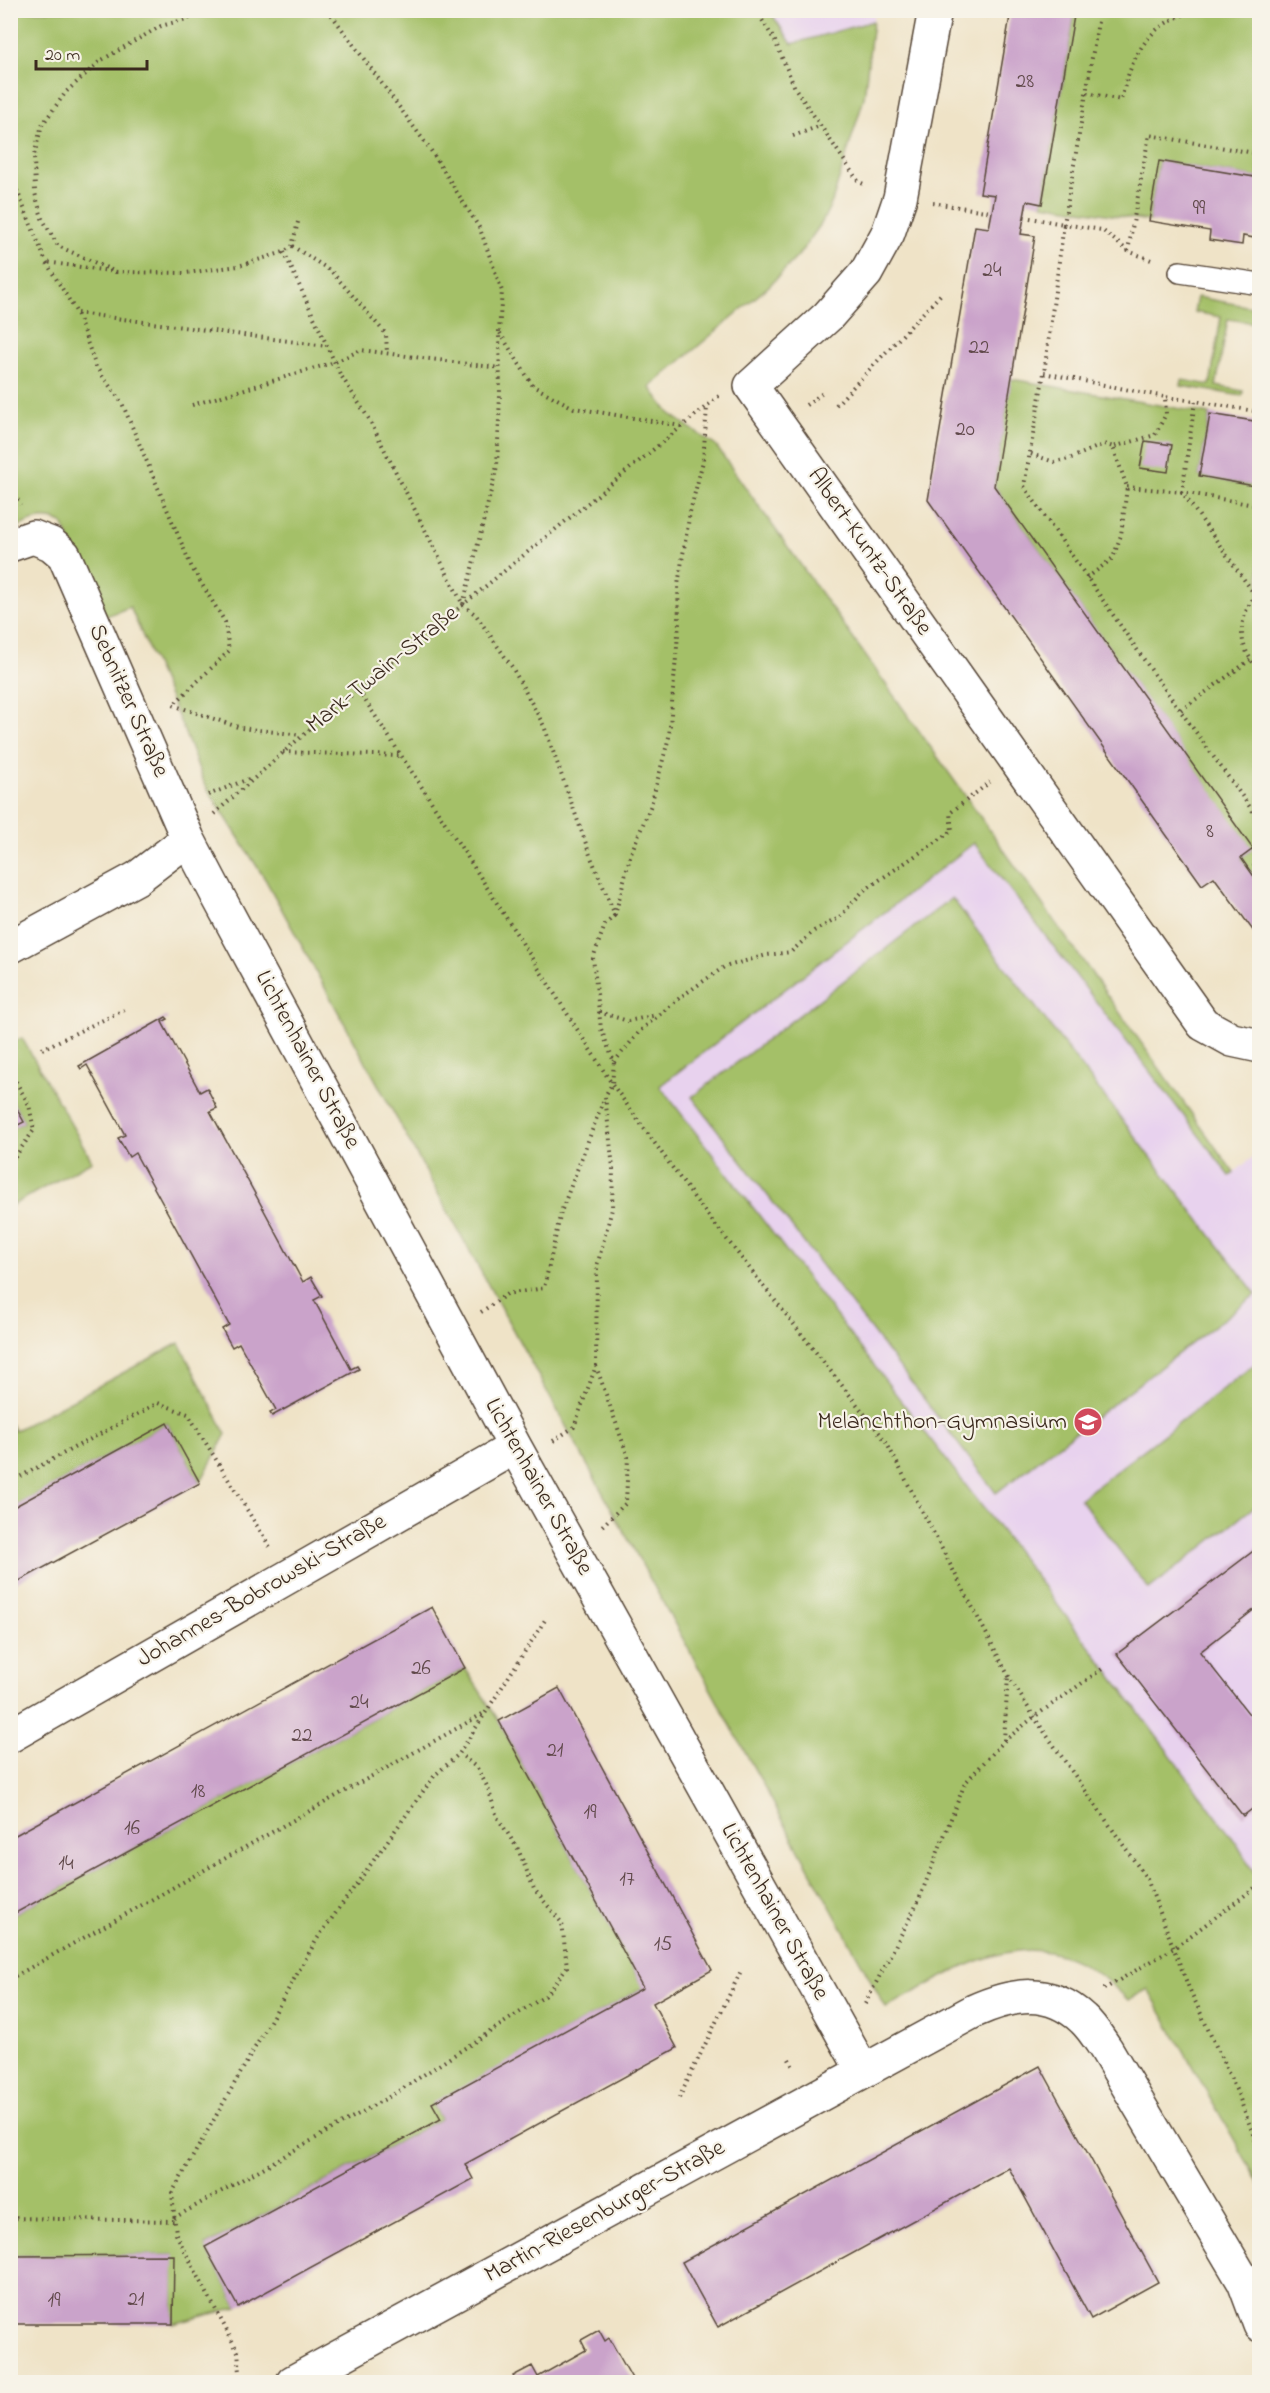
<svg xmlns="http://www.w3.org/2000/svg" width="1270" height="2393" font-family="'Indie Flower',sans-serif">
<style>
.built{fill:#e8d2ee}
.green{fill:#a4c067;stroke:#707542;stroke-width:1.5}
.building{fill:#caa3ca}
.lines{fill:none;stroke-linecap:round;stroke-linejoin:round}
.service-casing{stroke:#564637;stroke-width:24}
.minor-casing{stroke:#564637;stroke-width:36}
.path{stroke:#564637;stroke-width:4;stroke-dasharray:1.5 4.5;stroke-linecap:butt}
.service{stroke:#fff;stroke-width:21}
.minor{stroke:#fff;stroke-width:33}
.labels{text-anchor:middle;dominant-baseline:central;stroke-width:4.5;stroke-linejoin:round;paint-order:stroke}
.number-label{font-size:21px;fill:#5f4849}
.street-label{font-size:24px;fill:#3b2a1e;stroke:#f7f3e8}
.poi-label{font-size:24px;fill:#3b2a1e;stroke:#f7f3e8;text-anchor:end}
</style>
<rect width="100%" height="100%" fill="#f7f3e8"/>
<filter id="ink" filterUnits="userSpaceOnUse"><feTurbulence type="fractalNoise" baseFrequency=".0167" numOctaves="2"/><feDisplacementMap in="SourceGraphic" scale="12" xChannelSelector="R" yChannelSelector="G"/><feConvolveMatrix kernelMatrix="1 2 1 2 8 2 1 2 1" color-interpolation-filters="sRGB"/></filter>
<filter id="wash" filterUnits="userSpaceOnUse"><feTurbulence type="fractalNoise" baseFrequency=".008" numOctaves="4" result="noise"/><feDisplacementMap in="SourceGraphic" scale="24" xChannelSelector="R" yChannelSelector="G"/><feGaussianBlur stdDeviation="1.35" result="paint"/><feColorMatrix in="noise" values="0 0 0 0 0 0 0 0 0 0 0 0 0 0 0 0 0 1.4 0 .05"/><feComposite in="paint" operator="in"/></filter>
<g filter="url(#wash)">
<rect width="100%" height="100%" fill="#efe3c7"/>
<path class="built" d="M769 11H875L873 21 792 44Z
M974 843 1230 1176 1259 1152V1882L1237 1844 1105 1667 660 1086Z"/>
<path class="green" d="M769 10 792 44 873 21 864 98 832 202 821 224 798 256 769 286 650 387 669 413 716 446 1234 1173 1230 1176 974 843 660 1086 1105 1667 1237 1844 1259 1882V2183L1148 1989 1128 2000C1041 1911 976 1959 886 2008L265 879 205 785 182 726 130 607 106 616 62 523C43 514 29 521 11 530V11Z
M1075 11H1259V178L1159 161 1149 221 1042 204Z
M1197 297 1257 308 1255 323 1228 319 1216 386 1243 391 1242 396 1181 386 1182 380 1210 385 1221 317 1194 312Z
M1011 379 1210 414 1199 476 1259 487V885L1241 858 1252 849 994 486Z
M952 898 1256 1294 996 1493 692 1097Z
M22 1038 92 1161 11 1206 10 1129 24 1122 10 1097 11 1043Z
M179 1343 226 1434 200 1483 167 1423 11 1509V1424L14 1431Z
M1255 1364 1260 1369 1259 1503 1149 1589 1080 1499Z
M465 1668 499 1721 643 1988 432 2104 441 2119 205 2246 238 2307 173 2324V2255L11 2256 10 1916Z"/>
<g id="blocks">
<path class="building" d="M1011 10H1075L1042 204 1027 201 1024 217 1021 234 1035 236 994 486 1253 849 1241 858 1260 885V940L1214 877 1202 885 928 500 975 226 989 228 992 212 995 195 980 193Z
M1159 161 1260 178V239L1243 236 1242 245 1209 240 1210 231 1149 221Z
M1210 414 1260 422V487L1199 476Z
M1145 441 1172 445 1168 472 1140 468Z
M166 1017 168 1019 162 1022 200 1092 207 1088 217 1108 210 1111 303 1282 311 1277 322 1296 314 1300 351 1369 357 1366 359 1369 272 1416 270 1413 276 1410 239 1343 232 1347 222 1329 229 1325 135 1153 129 1157 118 1138 125 1135 87 1065 81 1069 79 1066Z
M10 1097 24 1122 10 1129Z
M167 1423 200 1483 10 1586V1509Z
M1260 1546V1605L1200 1652 1260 1728V1803L1243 1816 1117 1654Z
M432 1607 465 1668 10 1916V1838Z
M559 1688 712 1970 653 2003 677 2048 465 2164 473 2179 238 2307 205 2247 441 2119 432 2103 643 1988 499 1721Z
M1040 2066 1158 2282 1091 2319 1009 2168 718 2327 682 2262Z
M174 2255 173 2324H10V2256Z
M599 2330 605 2341 609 2338 634 2382H517L513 2376 532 2366 538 2377 586 2350 581 2340Z"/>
</g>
</g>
<g filter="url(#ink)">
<use href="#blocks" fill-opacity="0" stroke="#564637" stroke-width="1.5"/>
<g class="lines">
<g class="service-casing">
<path id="service" d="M1180 272 1260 284"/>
</g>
<g class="minor-casing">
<path id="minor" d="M935 10 900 198 888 233 866 273 828 316 751 386 1203 1024 1232 1040 1260 1046
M10 545 33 537 51 544 64 555 188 839 220 900 515 1447 863 2071
M10 947 137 878 188 839
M10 1736 515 1447
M293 2382 974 2011C1012 1994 1049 1987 1083 2019 1092 2027 1099 2039 1106 2049L1244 2282 1260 2325"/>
</g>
<path class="path" d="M219 10 161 26 100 61 66 92 42 125 34 155 35 193 42 218 58 246 116 272 186 273 238 266 284 252 292 246 299 218
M328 10 430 149 480 229 502 291 499 331 500 395 497 466 463 605
M756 10 775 41 795 88 854 175 859 182 866 185
M1100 10 1064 224 1102 230 1128 251 1154 261
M1256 10 1260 13
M1087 93 1121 100C1133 51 1151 18 1204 10
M793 136 820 126
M10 184 14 183 46 262
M933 203 992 212
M1024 217 1064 224 1044 373 1024 486 1156 677 1260 821
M292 246 331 271 386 334 387 353
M1128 251 1149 135 1260 154
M284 252 340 374 369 419 463 605 476 615 512 667 544 726 590 855 615 915 631 853 651 805 669 737 679 623 678 585 690 512 703 461 707 407
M116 272 46 262 77 313 96 367 122 403 192 568 225 622 229 651 173 705 241 728 301 735
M77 313 326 346
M500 333 533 386 574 408 681 426
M1044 373 1165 397
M192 405 335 362 361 350 499 368
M806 405 823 393
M836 405 942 293
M1031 454 1054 462 1069 459 1104 444 1113 447
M10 483 20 505
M1127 487 1182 492 1260 506
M1087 578 1113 558 1121 535 1127 487 1113 447 1155 435 1166 414 1165 397 1195 401
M1260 590C1237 615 1235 646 1260 670
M1255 595 1182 492 1195 401 1260 412
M359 691 472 864 612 1084 695 1199 885 1440 1008 1675 1034 1717 1147 1879 1189 1988 1238 2094 1260 2152
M1181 710 1250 660
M283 752 402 756
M208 795 251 778
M214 814 302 736 719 396
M1253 867 1260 863
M599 1012 628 1021 657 1015
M42 1049 124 1010
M614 1062 641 1030 682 996 724 967 767 955 791 952 814 931 839 918 863 891 952 831 950 813 990 782
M10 1071 29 1105 34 1130 10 1164
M481 1312 507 1294 544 1288 561 1212 604 1099
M596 1366 597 1266 612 1209 613 1168 605 1096 612 1084 614 1062 601 1029 593 958 605 925 615 915
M553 1441 574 1427 596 1366 628 1457 626 1503 601 1527
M10 1482 158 1403 188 1414 270 1547
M1004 1740 1008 1676
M10 1979 486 1712
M1104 1989 1174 1948 1260 1884
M865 2004 918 1902 965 1783 1004 1741 1034 1717 1105 1667
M789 2059 794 2069
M679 2098 741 1971
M10 2218 174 2221
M174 2218 394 2094 545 1996 567 1967 562 1923 534 1889 518 1849 497 1817 488 1788 477 1768 460 1754
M241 2382 238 2352 176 2234 172 2193 317 1939 435 1775 459 1754 547 1617"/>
<use href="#service" class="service"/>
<use href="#minor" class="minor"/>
</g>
</g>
<defs>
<g id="school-disc" transform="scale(1.5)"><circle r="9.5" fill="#d1495b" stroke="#f7f3e8"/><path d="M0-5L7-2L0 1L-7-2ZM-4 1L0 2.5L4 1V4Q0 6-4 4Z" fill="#fff"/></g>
</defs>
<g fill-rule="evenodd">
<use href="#school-disc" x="1088" y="1422"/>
</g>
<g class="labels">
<g class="number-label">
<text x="1025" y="82">28</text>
<text x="1199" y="209">99</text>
<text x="992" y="271">24</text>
<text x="979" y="348">22</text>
<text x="965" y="430">20</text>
<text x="1210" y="832">8</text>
<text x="421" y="1669">26</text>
<text x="359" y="1703">24</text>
<text x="302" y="1736">22</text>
<text x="555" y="1751">21</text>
<text x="198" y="1792">18</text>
<text x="590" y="1813">19</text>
<text x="132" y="1829">16</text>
<text x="66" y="1864">14</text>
<text x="627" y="1880">17</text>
<text x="663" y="1945">15</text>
<text x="136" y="2300">21</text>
<text x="54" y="2301">19</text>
</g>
<g class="street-label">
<text transform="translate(869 552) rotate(55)">Albert-Kuntz-Straße</text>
<text transform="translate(383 670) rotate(-39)">Mark-Twain-Straße</text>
<text transform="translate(128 701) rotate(66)">Sebnitzer Straße</text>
<text transform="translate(307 1060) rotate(62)">Lichtenhainer Straße</text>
<text transform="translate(538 1487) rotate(61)">Lichtenhainer Straße</text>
<text transform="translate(262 1591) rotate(-30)">Johannes-Bobrowski-Straße</text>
<text transform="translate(774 1912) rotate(61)">Lichtenhainer Straße</text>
<text transform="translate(605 2212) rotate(-29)">Martin-Riesenburger-Straße</text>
</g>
<g class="poi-label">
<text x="1067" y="1422">Melanchthon-Gymnasium</text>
</g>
</g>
<rect width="1270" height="2393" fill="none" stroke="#f7f3e8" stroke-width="36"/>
<path d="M36 60v9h111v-9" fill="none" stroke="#3b2a1e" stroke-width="3"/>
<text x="45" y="60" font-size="18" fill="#3b2a1e" stroke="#f7f3e8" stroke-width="4.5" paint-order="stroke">20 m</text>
</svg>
